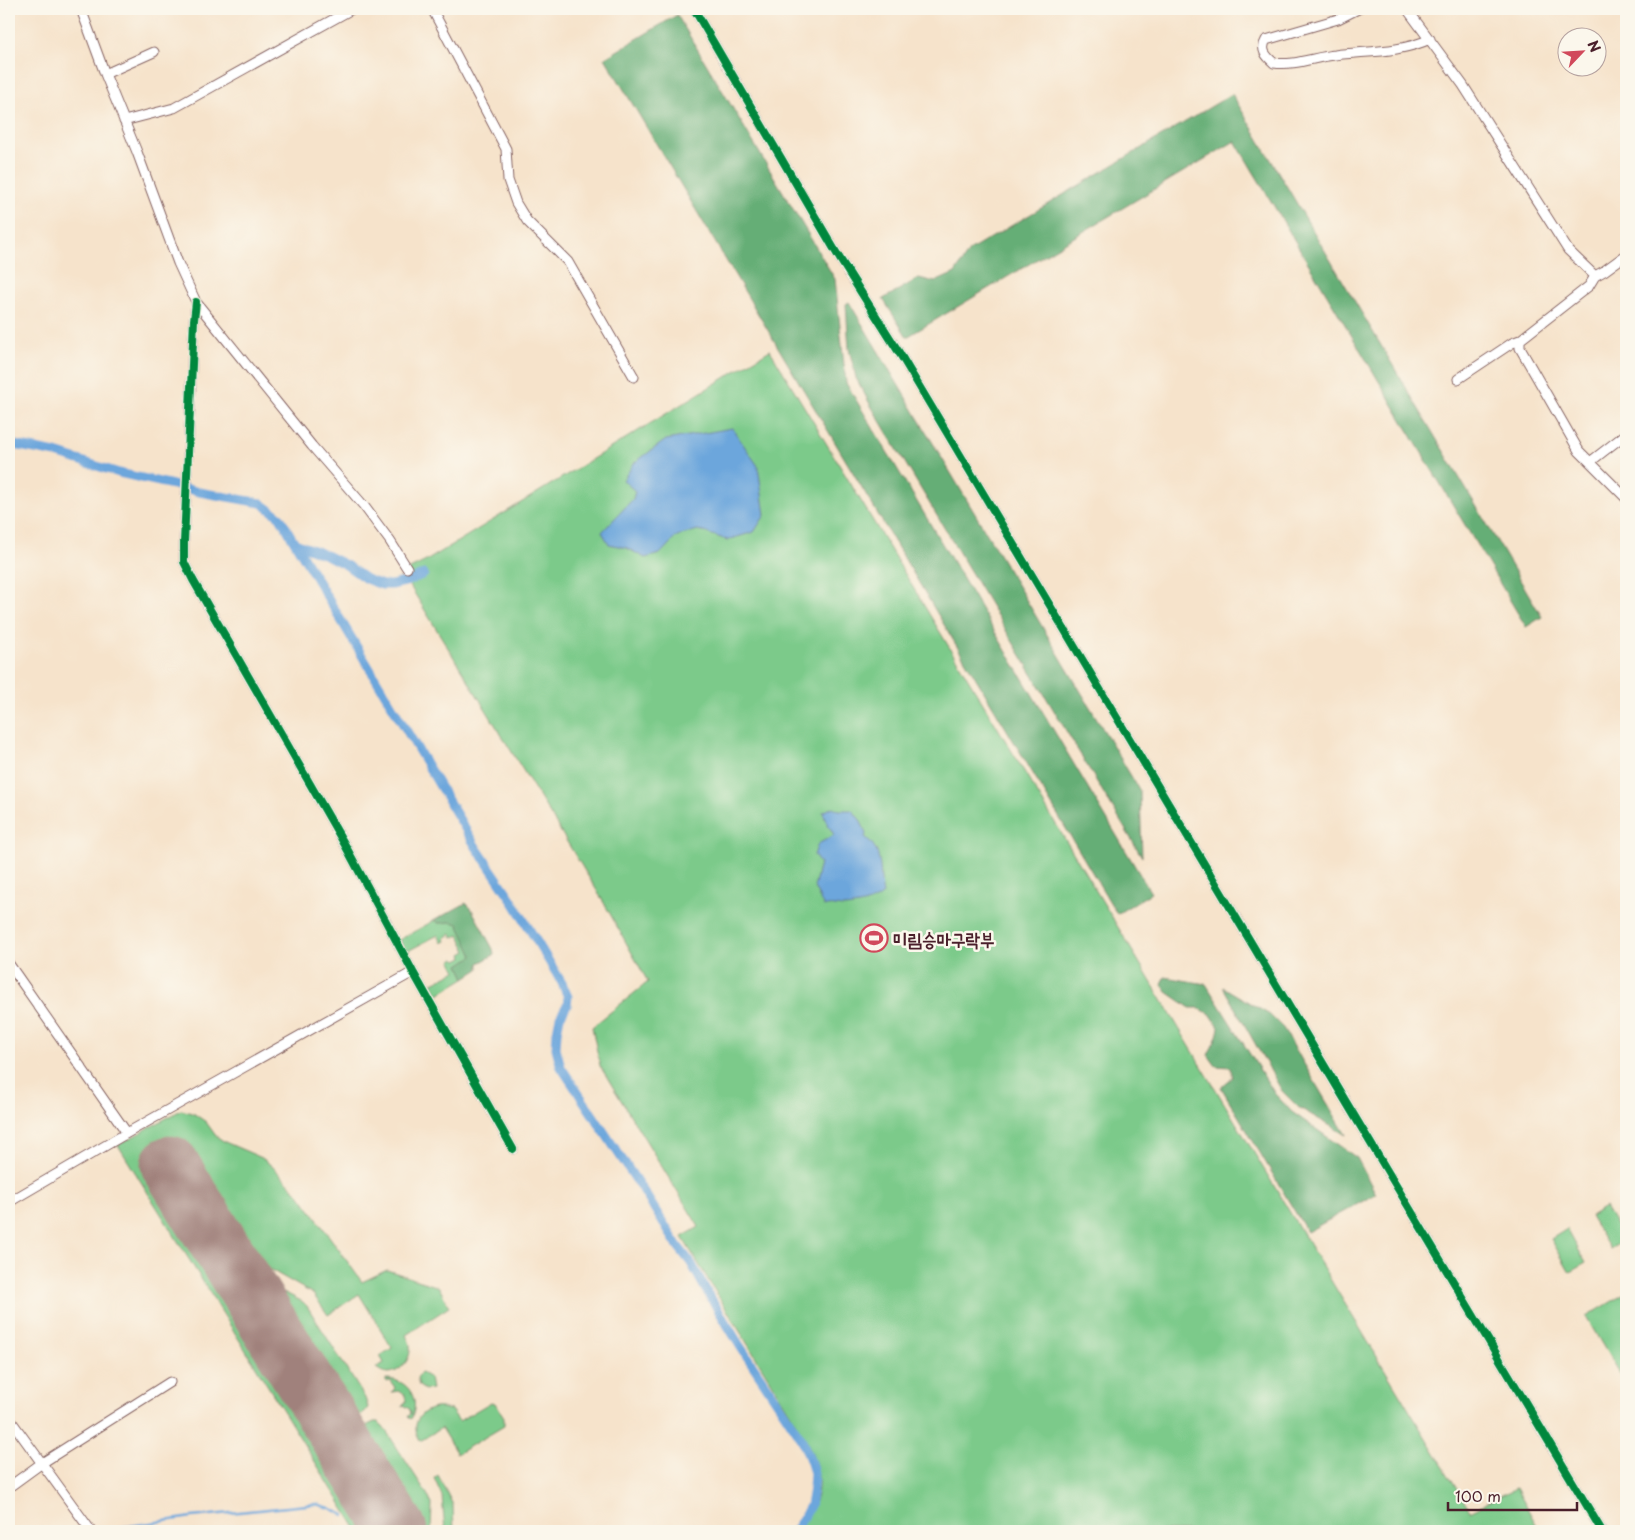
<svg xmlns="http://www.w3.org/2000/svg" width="1635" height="1540" font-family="'Playpen Sans','Poor Story',sans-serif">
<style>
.green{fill:#7cca8a;stroke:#63745a}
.forest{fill:#65ae76;stroke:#586650}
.water{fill:#6ca6dc;stroke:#5b6284}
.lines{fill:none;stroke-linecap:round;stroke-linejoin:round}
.stream{stroke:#6ca6dc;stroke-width:2.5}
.canal{stroke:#6ca6dc;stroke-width:9}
.runway{stroke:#a0817b;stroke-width:59}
.minor-casing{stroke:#866463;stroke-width:11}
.minor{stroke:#fff;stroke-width:9}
.cycleway-casing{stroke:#fbf7ec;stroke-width:11}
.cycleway{stroke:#00873e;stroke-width:8}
.labels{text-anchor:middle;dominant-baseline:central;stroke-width:5;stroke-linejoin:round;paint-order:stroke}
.poi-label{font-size:18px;font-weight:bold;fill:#4a1f2b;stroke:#fbf7ec;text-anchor:start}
</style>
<rect width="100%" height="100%" fill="#fbf7ec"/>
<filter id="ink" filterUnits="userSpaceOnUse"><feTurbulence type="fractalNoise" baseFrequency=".02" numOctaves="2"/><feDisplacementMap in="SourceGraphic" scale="10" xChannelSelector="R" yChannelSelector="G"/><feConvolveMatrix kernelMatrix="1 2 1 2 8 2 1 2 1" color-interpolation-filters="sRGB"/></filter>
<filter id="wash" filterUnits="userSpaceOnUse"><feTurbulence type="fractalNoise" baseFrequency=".0096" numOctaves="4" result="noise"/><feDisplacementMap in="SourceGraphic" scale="20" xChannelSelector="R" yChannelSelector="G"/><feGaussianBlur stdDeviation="1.12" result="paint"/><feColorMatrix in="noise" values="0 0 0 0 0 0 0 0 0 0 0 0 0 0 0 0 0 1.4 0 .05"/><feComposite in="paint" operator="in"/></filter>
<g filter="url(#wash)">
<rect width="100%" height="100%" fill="#f6e3cb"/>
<path class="green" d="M770 350 1470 1511 1516 1488 1540 1531H798C825 1495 823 1475 804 1436L682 1237 699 1227 600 1066 592 1027 648 982 599 894 402 573 426 561Z
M435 920 438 923 452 922 458 923 473 956 459 965 465 978 432 998 425 987 456 971 451 961 455 958 457 960 463 957 462 954 467 951 459 935 453 938 451 934 445 938 446 941 442 943 438 935 406 952 399 940Z
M181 1110 193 1113 206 1122 216 1136 225 1142 262 1158 273 1167 299 1194 362 1282 387 1270 439 1287 449 1307 406 1335C408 1340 411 1344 410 1350 410 1362 396 1377 383 1372 382 1372 376 1368 376 1368L384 1363 380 1356 392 1348 359 1294 328 1315 313 1294 238 1251 180 1154 157 1168 381 1531H358L118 1145Z
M1605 1207 1625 1240 1610 1249 1590 1216Z
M1567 1229 1586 1263 1570 1272 1551 1239Z
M268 1285H270L303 1302 307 1306 365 1398 368 1407C365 1414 356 1419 348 1420L343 1418 264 1293V1289Z
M1626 1293V1385L1586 1317Z
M421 1372 430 1378 432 1389 425 1390 419 1386 417 1378Z
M386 1379C408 1379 421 1399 411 1419L408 1417 411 1413 409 1408 405 1406 402 1407 406 1401 405 1395 399 1391 392 1392 395 1388 391 1381 386 1382Z
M491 1402 495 1403 504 1417V1426L457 1454 441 1428 420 1441C411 1426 417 1412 435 1408 440 1407 446 1409 451 1410L459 1421Z
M374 1422H378L383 1426 427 1494 432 1504 431 1531H413L357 1440V1434L366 1426Z
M438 1475 453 1505 454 1531H445L442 1496 434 1478Z"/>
<path class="forest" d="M677 15 835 279 846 383 1151 893 1117 914 605 58Z
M1232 94 1542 617 1526 627 1235 141 907 337 883 299 919 278 935 282 955 273 969 251Z
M849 302 1140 791 1142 857 871 406 856 378 849 349 846 304Z
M466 903 471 908 493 949 494 955 479 963V969L465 978 459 965 473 956 458 924 452 922 438 923 435 920Z
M1165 977 1206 984 1275 1094 1292 1112 1357 1158 1376 1194 1307 1232 1221 1087 1233 1077 1230 1067 1216 1066 1208 1055C1213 1044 1217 1040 1219 1027L1211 1015 1199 1008H1190L1167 992 1162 985Z
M1223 987 1270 1015 1283 1028 1346 1135 1298 1107 1282 1091Z"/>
<path class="water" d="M732 428 758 466 765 515 754 532 727 540 698 530 677 536 660 554 645 558 627 548 609 544 602 532 633 499 635 491 623 480 634 463 666 440Z
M833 807 839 810H852L861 821 866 834 865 837C885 852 878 872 883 894 874 903 857 906 844 907 837 907 831 904 824 907L814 887 820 864 814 855 818 844 834 835 826 821 823 812Z"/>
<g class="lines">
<path class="stream" d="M106 1531 123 1527 192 1517 316 1504 330 1508 344 1515"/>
<path class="canal" d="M9 444 56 453 119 473 173 485 199 492 261 503 280 517 295 543 326 555 346 565 366 579 382 585H392L409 581 424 574
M295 543 476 847 510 897 562 983 568 997 567 1005 560 1017 557 1032 556 1048 561 1067 644 1192 677 1245 691 1263 706 1290 740 1346 801 1438 810 1460 814 1473 813 1488 810 1506 795 1531"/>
<path class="runway" d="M170 1165 398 1531"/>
</g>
</g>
<g filter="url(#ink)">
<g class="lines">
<g class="minor-casing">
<path id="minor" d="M81 9 105 74 137 152 178 263 196 302 312 446 364 506 390 541 407 568
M432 9 506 149 508 180 516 203 527 221 568 262 634 377
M694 9 840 259 900 354 1602 1531
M1358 9 1338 19 1266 40C1260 50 1266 56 1274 63 1294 66 1315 57 1335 55 1366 51 1400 53 1430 39
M1407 9 1463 85 1568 250 1595 276
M105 74 154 52
M124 121 174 108 352 9
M1626 255 1604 271 1595 276 1589 286 1520 340V348L1579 451 1626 498
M196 302 194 320 184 542V562L193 580 345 845 413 972 513 1149
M1458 379 1512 343 1520 340
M1590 462 1626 434
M9 964 127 1133
M9 1202 127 1133 413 972
M9 1418 91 1531
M9 1487 42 1463 170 1382"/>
</g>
<use href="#minor" class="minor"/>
<g class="cycleway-casing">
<path id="cycleway" d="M694 9 840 259 900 354 1602 1531
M196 302 194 320 184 542V562L193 580 345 845 413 972 513 1149"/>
</g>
<use href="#cycleway" class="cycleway"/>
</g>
</g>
<defs>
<g id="stadium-ring" transform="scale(1.4375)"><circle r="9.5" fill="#fbf7ec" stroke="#d1495b" stroke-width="1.5"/><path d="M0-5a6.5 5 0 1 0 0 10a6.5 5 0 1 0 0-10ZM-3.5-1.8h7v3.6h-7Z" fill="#d1495b"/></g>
</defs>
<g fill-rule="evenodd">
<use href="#stadium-ring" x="874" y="938"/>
</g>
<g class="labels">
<g class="poi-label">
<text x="893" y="938">미림승마구락부</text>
</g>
</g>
<rect width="1635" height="1540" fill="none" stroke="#fbf7ec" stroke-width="30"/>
<g transform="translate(1582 52) rotate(65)"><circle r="24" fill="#fbf7ec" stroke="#b4a19f"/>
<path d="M0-4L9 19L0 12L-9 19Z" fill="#d1495b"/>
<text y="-8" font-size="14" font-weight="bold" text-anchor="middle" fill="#4a1f2b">N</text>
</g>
<path d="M1448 1502v8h129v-8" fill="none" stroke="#4a1f2b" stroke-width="2.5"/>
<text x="1455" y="1502" font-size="15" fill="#4a1f2b" stroke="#fbf7ec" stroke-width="4" paint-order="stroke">100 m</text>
</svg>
